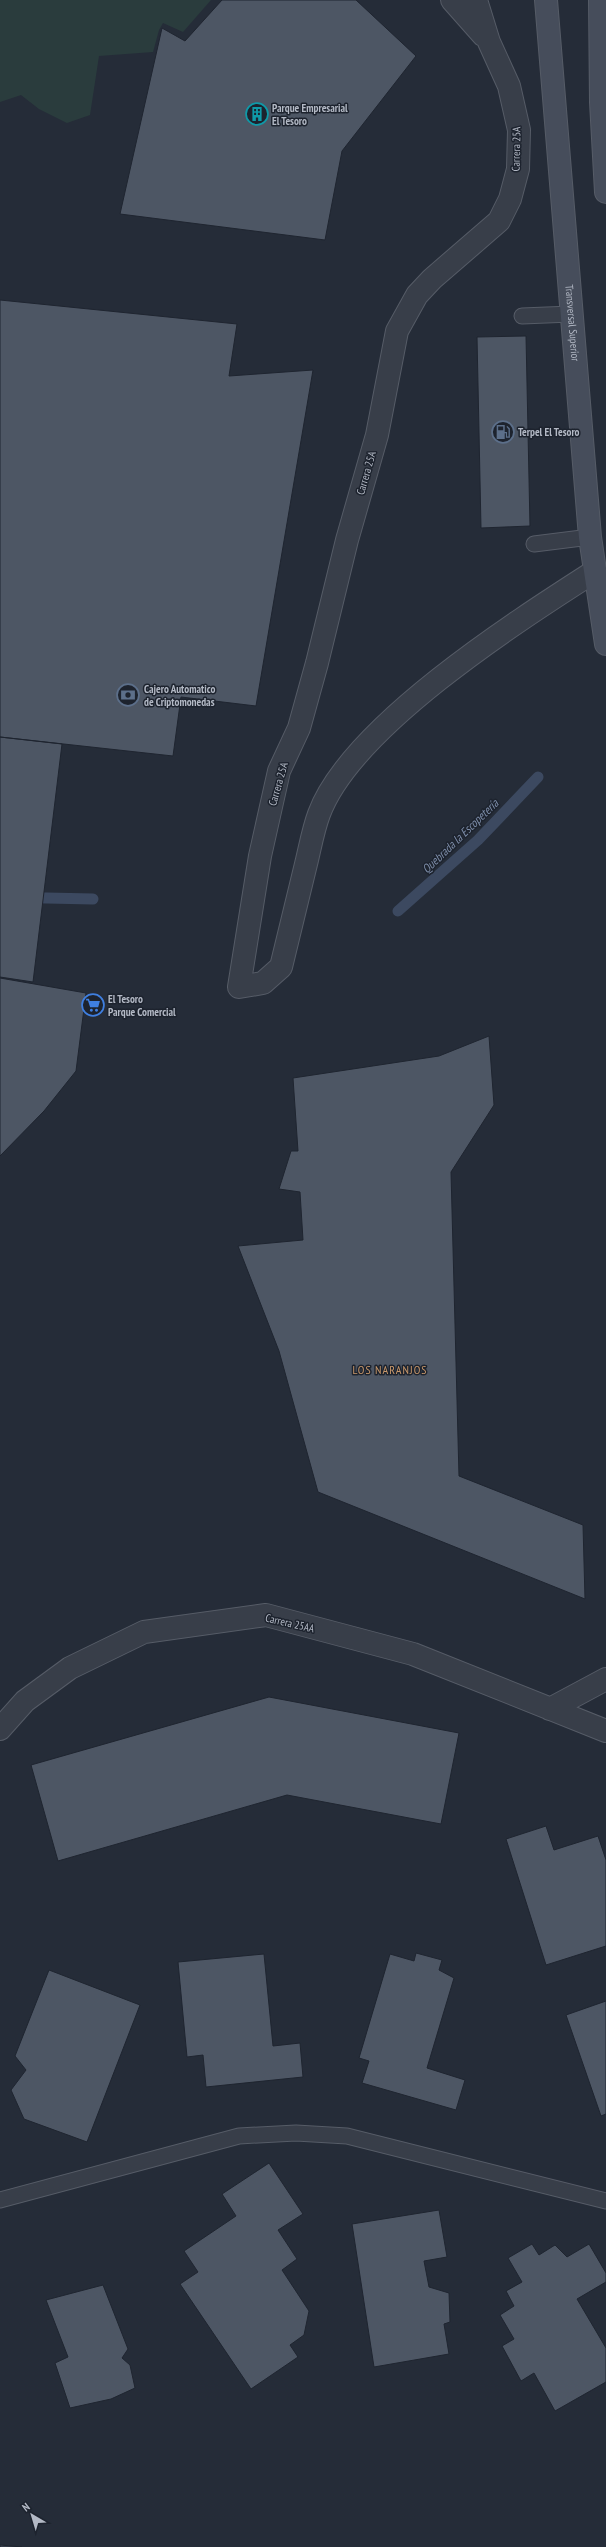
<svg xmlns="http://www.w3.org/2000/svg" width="606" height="2547" font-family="'PT Sans Narrow',sans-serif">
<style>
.green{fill:#2a3c3d}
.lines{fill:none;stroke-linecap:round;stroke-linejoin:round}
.stream{stroke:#3c4960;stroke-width:11}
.building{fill:#4d5664;stroke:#1f2530}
.lane-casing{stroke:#565c67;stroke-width:17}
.street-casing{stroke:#565c67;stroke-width:24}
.secondary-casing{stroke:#565c67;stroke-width:24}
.lane{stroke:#383e49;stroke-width:15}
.street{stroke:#383e49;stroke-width:22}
.secondary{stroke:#464d5b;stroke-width:22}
.labels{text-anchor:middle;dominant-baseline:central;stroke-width:3;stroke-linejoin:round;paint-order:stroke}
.poi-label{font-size:11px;font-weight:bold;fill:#b3b9c5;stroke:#1d232e;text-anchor:start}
.street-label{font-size:11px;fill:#b3b9c5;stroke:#1d232e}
.water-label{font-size:12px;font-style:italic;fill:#7e8eaa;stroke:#1d232e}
.neighbourhood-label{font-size:12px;letter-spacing:1px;fill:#c8986b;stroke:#1d232e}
</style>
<rect width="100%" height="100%" fill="#252c38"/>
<path class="green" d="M0 0H211L183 32 163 23 159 30 153 52 99 56 90 115 67 123 39 109 21 95 0 102Z"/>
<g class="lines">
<path class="stream" d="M0 897 93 899
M398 911 478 840 538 777"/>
</g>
<path class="building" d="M222 0H356L416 56 342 151 325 240 120 214 162 28 185 41Z
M0 300 237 324 229 376 313 370 256 706 181 697 173 756 0 737Z
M526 336 530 526 481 528 477 337Z
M0 737 62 744 33 982 0 977Z
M0 978 86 993 76 1071 44 1111 0 1156Z
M489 1036 494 1105 451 1172 459 1476 583 1525 585 1599 318 1492 279 1351 238 1246 303 1240 300 1192 279 1189 291 1151H298L293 1078 439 1056Z
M269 1697 459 1733 441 1824 287 1795 58 1861 31 1765Z
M546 1826 554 1850 598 1836 606 1860V1946L546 1965 506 1839Z
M416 1953 442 1960 439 1970 454 1978 427 2068 465 2080 456 2110 362 2083 369 2061 359 2058 390 1954 414 1961Z
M264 1954 273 2046 300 2043 303 2077 206 2087 203 2055 187 2057 178 1962Z
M49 1970 140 2005 87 2142 24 2119 11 2090 26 2070 15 2056Z
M606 2001V2114L601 2116 566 2015Z
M269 2163 303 2214 278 2230 297 2259 282 2270 309 2311 304 2335 290 2345 298 2357 251 2389 180 2284 198 2272 184 2251 236 2216 222 2194Z
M439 2210 447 2257 424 2261 429 2287 449 2293 450 2322 444 2324 449 2354 374 2367 352 2224Z
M532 2244 539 2255 555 2245 567 2257 589 2244 606 2273V2282L577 2299 606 2348V2382L555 2411 534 2373 521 2381 502 2346 514 2339 500 2315 514 2306 506 2291 522 2282 508 2258Z
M103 2285 128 2349 122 2358 130 2365 135 2388 111 2399 70 2408 55 2363 68 2357 46 2300Z
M0 2545 22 2547H0Z"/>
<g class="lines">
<g class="lane-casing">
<path id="lane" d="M522 316 571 314
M534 544 590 537
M0 2200 239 2136 296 2133 347 2136 606 2201"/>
</g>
<g class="street-casing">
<path id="street" d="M452 0 483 35
M476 0 489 42 509 86 519 130 518 169 510 199 499 221 432 279 417 295 397 331 377 435 347 540 317 663 299 728 279 771 260 856 239 987 263 983 281 967C289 933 298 898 306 864 310 848 313 830 319 814 351 727 517 621 595 571
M550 1709 606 1679
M0 1729 25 1701 70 1668 144 1632 266 1615 413 1654 606 1731"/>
</g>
<g class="secondary-casing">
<g id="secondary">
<path id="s1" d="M546 0 590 537 606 644"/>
<path d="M600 0 601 102 606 192"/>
</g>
</g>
<use href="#lane" class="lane"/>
<use href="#street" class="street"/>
<use href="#secondary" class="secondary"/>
</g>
<defs>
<g id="building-ring" transform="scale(1.15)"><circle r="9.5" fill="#1d232e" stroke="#0f9aa8" stroke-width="1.5"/><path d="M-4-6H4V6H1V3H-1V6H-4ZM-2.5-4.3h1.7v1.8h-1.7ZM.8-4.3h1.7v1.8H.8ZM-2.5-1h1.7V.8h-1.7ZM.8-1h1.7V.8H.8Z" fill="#0f9aa8"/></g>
<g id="fuel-ring" transform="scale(1.15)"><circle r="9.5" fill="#1d232e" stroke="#5c6f8a" stroke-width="1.5"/><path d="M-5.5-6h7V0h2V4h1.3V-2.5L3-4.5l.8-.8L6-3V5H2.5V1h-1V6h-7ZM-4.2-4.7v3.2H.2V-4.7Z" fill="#5c6f8a"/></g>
<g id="bank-ring" transform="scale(1.15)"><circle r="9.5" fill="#1d232e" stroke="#5c6f8a" stroke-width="1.5"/><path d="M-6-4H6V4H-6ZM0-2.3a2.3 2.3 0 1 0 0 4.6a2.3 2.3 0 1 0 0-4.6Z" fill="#5c6f8a"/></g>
<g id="supermarket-ring" transform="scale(1.15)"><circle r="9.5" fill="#1d232e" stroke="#3f7fe0" stroke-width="1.5"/><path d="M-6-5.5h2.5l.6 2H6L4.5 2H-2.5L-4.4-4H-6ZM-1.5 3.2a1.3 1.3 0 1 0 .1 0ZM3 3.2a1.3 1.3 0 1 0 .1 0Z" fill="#3f7fe0"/></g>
</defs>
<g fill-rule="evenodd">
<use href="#building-ring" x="257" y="114"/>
<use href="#fuel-ring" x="503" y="432"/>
<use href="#bank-ring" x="128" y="695"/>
<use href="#supermarket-ring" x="93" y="1005"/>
</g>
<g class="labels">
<g class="poi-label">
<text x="272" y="108">Parque Empresarial<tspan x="272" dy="13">El Tesoro</tspan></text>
<text x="518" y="432">Terpel El Tesoro</text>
<text x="144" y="689">Cajero Automatico<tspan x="144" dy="13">de Criptomonedas</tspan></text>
<text x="108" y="999">El Tesoro<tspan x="108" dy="13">Parque Comercial</tspan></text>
</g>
<g class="street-label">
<text transform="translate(516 149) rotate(-89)">Carrera 25A</text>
<text stroke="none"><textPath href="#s1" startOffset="324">Transversal Superior</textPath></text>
<text transform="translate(366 473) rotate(-74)">Carrera 25A</text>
<text transform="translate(278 784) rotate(-74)">Carrera 25A</text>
<text transform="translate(290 1623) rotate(13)">Carrera 25AA</text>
</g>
<g class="water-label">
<text transform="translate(460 836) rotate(-44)">Quebrada la Escopetería</text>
</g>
<g class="neighbourhood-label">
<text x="390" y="1369">LOS NARANJOS</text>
</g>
</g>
<g transform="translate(32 2515) rotate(322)" stroke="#1d232e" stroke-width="3" paint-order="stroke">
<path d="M0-3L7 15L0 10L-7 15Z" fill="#b3b9c5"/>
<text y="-6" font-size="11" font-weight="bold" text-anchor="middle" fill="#b3b9c5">N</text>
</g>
</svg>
